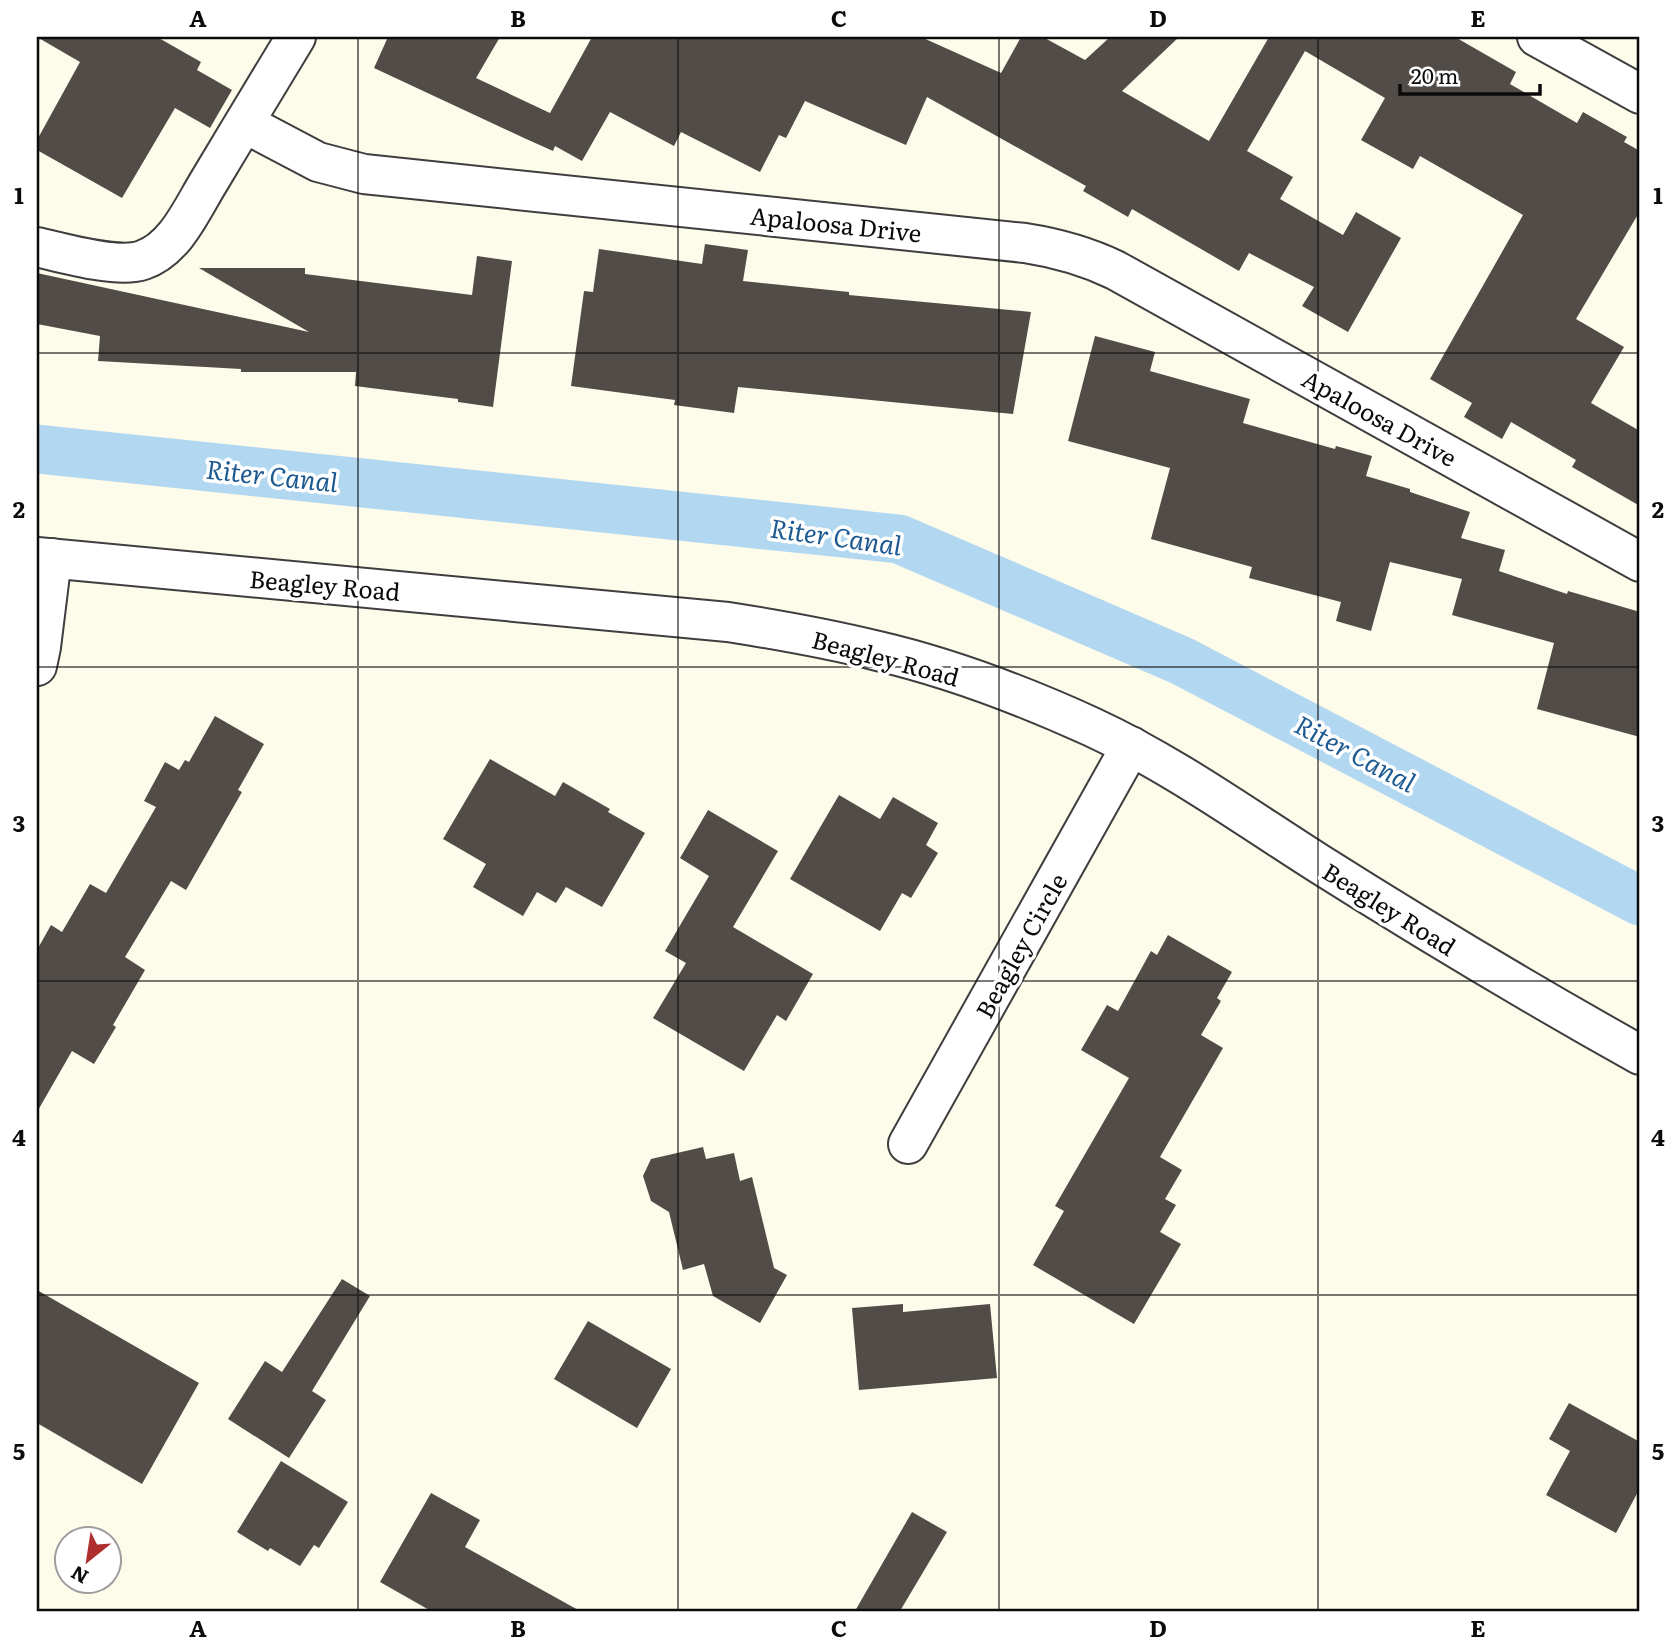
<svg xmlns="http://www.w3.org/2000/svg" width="1677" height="1648" font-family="Literata,serif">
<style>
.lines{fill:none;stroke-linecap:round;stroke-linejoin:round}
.canal{stroke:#b2d7f1;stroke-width:49}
.building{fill:#524c48}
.minor-casing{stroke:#3e3e3e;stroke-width:42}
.tertiary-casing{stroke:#3e3e3e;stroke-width:42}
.minor{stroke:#fff;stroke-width:38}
.tertiary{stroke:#fff;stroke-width:38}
.grid{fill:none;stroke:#0b0b0b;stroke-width:2;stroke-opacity:0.55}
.labels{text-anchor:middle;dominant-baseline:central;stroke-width:7;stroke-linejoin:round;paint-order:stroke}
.street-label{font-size:24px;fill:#0b0b0b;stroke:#fff}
.water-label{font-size:26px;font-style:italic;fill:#1e5a92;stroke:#fff}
.neatline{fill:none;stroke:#0b0b0b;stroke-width:2.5}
.grid-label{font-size:23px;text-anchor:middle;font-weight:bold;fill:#0b0b0b}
</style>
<rect width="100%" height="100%" fill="#fdfbea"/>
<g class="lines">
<path class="canal" d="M37 449 899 539 1182 661 1640 901"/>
</g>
<path class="building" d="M37 37H157L201 62 197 70 232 90 210 128 175 108 122 198 37 150V140L80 62Z
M388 37H500L476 78 550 113 592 37H921L1001 73 1021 37H1043L1085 60 1110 37H1179L1122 91 1209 141 1269 37H1455L1516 72 1510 84 1577 123 1583 112 1627 137 1624 142 1640 151V211L1576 319 1624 347 1591 403 1640 431V506L1572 467 1576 460 1511 422 1502 439 1464 417 1472 403 1430 379 1523 215 1420 156 1413 169 1361 140 1385 98 1305 51 1247 151 1293 177 1280 199 1343 235 1356 212 1401 238 1348 332 1302 306 1314 287 1249 253 1239 271 1132 209 1128 217 1083 191 1086 186 927 97 906 145 805 101 786 138 779 135 760 172 681 132 674 146 610 112 582 161 555 146 553 151 524 138 374 68Z
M705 244 748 250 743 281 849 292V295L1031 312 1013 414 738 387 734 413 674 405 675 400 571 386 584 291 593 292 599 249 702 264Z
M477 256 512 261 493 407 458 402V399L355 386 356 372H241V369L98 361 100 336 37 324V273L309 332 199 268H305V274L472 295Z
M1095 336 1155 352 1150 371 1250 399 1243 423 1335 449 1336 446 1372 456 1366 476 1410 489V492L1470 512 1461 538 1505 550 1499 571 1567 594 1568 591 1640 612V737L1537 709 1554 643 1452 615 1462 579 1390 562 1371 631 1336 621 1341 602 1249 578 1252 567 1151 539 1170 468 1068 441Z
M215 716 264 744 238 790 242 792 186 890 171 881 125 957 145 970 113 1025 116 1027 94 1064 72 1051 37 1112V950L51 925 62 932 90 884 106 893 156 807 144 801 165 762 179 770 185 760 189 762Z
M490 759 555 796 563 782 610 809 608 812 645 833 602 907 566 887 556 903 537 892 523 916 473 887 486 864 443 839Z
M839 795 880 819 893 797 938 823 926 845 938 853 911 898 902 893 880 931 790 879Z
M708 810 778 851 733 927 813 974 786 1021 777 1015 744 1071 653 1018 686 963 665 951 709 876 680 858Z
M1168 935 1232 972 1217 998 1221 1001 1201 1035 1223 1048 1160 1157 1182 1170 1165 1199 1176 1205 1160 1232 1181 1244 1134 1324 1033 1265 1064 1211 1055 1206 1129 1078 1081 1050 1107 1005 1118 1011 1151 951 1157 955Z
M703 1147 706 1159 734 1153 740 1181 752 1177 774 1268 787 1275 760 1323 713 1296 704 1264 683 1270 669 1212 651 1201 643 1176 651 1159Z
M342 1279 370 1296 312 1391 326 1400 289 1458 228 1419 265 1361 282 1372Z
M37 1290 199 1383 142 1484 37 1423Z
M903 1304V1312L990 1304 997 1378 859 1390 852 1308Z
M588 1321 671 1369 637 1428 554 1379Z
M1569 1403 1640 1442V1488L1616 1533 1546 1495 1570 1451 1549 1439Z
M281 1461 348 1502 319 1548 314 1545 300 1566 270 1548 268 1551 237 1532Z
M431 1493 480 1520 465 1547 580 1611H431L380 1582Z
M912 1512 947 1532 900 1611H855Z"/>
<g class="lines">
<g class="minor-casing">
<path id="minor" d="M1537 37 1640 94
M244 123 296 37
M37 247C63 253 118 269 143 260 175 249 191 211 208 183 220 163 232 143 244 123L318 162 364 174 1025 243C1057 248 1086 256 1115 270L1640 562
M37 666 41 647 52 558
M908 1144 1131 746"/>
</g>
<g class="tertiary-casing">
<path id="tertiary" d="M37 557 728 622C779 630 829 639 878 651 951 668 1024 696 1092 727 1172 764 1244 816 1318 863 1424 930 1531 994 1640 1055"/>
</g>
<use href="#minor" class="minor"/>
<use href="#tertiary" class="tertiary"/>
</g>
<path class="grid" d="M358 37V1611M678 37V1611M999 37V1611M1318 37V1611M37 353H1640M37 667H1640M37 981H1640M37 1295H1640"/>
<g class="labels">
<g class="street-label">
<text transform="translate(836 223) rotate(6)">Apaloosa Drive</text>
<text transform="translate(1380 417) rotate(29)">Apaloosa Drive</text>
<text transform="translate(325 584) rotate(5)">Beagley Road</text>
<text transform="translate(886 657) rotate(15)">Beagley Road</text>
<text transform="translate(1390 908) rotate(32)">Beagley Road</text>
<text transform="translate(1020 945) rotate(-61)">Beagley Circle</text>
</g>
<g class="water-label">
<text transform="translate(272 474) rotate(6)">Riter Canal</text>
<text transform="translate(836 535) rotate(8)">Riter Canal</text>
<text transform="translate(1356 752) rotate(28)">Riter Canal</text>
</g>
</g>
<rect width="1677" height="1648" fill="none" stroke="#ffffff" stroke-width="77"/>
<g transform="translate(88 1560) rotate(210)"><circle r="33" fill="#ffffff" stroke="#9d9d9d" stroke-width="2"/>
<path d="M0-5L12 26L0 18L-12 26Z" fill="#af2e2e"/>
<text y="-10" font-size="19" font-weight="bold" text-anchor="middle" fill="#0b0b0b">N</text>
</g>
<path d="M1400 84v10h140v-10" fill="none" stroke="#0b0b0b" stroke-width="3.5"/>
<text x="1411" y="84" font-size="21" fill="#0b0b0b" stroke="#ffffff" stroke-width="5" paint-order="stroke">20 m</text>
<rect x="38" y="38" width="1600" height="1572" class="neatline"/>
<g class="grid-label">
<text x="198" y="27">A</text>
<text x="518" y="27">B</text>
<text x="839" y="27">C</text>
<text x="1158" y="27">D</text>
<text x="1478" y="27">E</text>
<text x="19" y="204">1</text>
<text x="1658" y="204">1</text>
<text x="19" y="518">2</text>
<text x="1658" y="518">2</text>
<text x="19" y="832">3</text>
<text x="1658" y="832">3</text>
<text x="19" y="1146">4</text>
<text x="1658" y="1146">4</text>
<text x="19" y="1460">5</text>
<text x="1658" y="1460">5</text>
<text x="198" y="1637">A</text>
<text x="518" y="1637">B</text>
<text x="839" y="1637">C</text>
<text x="1158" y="1637">D</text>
<text x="1478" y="1637">E</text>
</g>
</svg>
